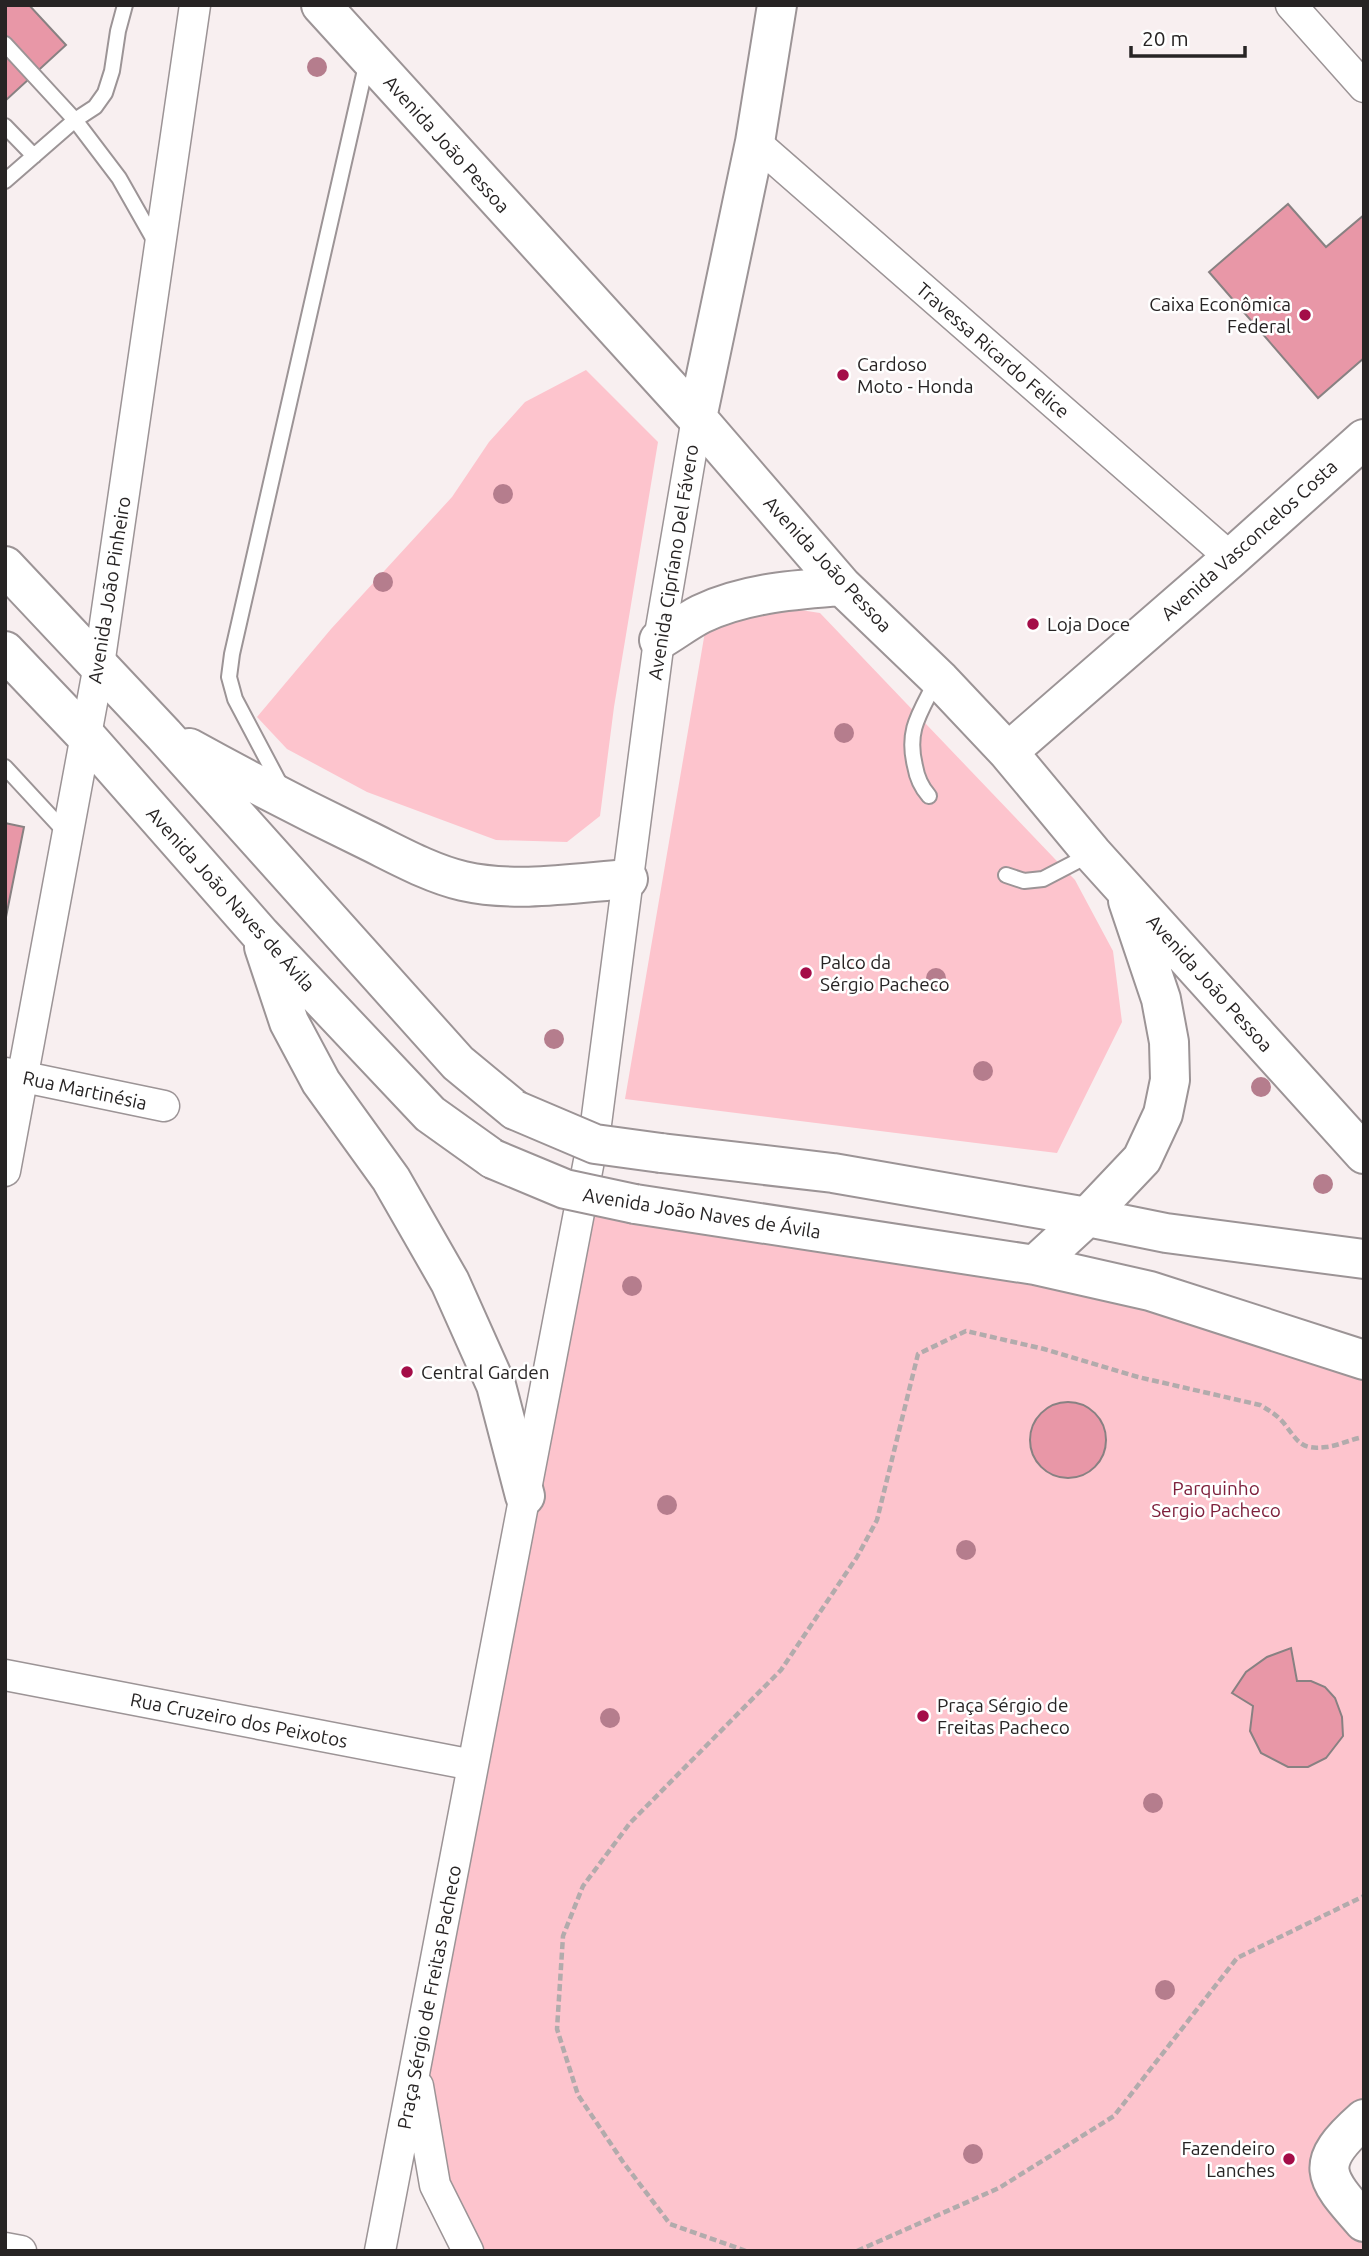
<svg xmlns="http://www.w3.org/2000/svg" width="1369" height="2256" font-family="Ubuntu,sans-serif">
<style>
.green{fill:#fdc4cd}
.building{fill:#e897a7;stroke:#888182;stroke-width:2}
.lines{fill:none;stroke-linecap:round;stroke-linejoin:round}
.lane-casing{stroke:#9c9496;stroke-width:18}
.street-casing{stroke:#9c9496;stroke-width:33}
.secondary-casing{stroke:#9c9496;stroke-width:42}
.path{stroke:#b2abac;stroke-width:4.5;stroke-dasharray:7 3.5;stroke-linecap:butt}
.lane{stroke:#fff;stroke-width:14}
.street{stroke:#fff;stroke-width:30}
.secondary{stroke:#fff;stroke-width:38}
.secondary-bridge-casing{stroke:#9c9496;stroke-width:42;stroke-linecap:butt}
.secondary-bridge{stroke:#fff;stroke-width:38}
.tree{fill:#b57d8d}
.poi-dot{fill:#a40d48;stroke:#fff;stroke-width:2.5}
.labels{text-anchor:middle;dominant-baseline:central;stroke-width:5;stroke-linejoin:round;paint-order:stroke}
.street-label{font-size:19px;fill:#272424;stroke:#fff}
.poi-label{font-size:19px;fill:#272424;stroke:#fff;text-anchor:start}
.park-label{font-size:19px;fill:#7e203c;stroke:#fff}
</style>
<rect width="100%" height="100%" fill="#f8eff0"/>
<path class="green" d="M586 370 658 442 614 707 600 816 567 842 496 840 367 792 287 749 257 717 331 629 452 497 489 442 525 402Z
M768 605 820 613 1075 880 1113 951 1122 1022 1057 1153 625 1099 707 620Z
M579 1209 1035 1265 1364 1364V2119L1332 2153 1364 2222V2251H468L415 2068Z"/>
<path class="building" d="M5 5H29L66 45 5 101Z
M1288 204 1326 247 1364 215V358L1318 398 1209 272Z
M5 823 24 827 5 922Z
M1030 1440a38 38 0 1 1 76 0a38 38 0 1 1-76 0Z
M1291 1648 1297 1681H1311L1325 1687 1335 1698 1342 1717 1343 1736 1326 1758 1308 1767H1288L1261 1753 1250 1731 1253 1706 1232 1693 1246 1672 1267 1657Z"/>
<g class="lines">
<g class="lane-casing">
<path id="lane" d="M5 44 75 120 119 178 157 245
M5 126 34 156
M5 181 75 120 95 107 105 93 112 71 118 31 125 5
M5 767 67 834
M281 786 235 699 229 677 232 654 367 61
M929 796C921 787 917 778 915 766 906 730 920 713 936 681
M1006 875 1024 881 1043 879 1091 854"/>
</g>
<g class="street-casing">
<path id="street" d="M1291 5 1364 87
M755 142 1231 558
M5 1073 164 1106
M5 1171 99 665 195 5
M5 1675 473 1765
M418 2086 435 2185 468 2251
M5 2248 21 2251
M380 2251 596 1124 659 640 697 418"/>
</g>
<g class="secondary-casing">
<path id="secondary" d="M321 5 697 418 842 586 940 680 1008 752 1092 853 1364 1154
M697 418 755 142 777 5
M5 566 164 735 458 1063 515 1110
M659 640C673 632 687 621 701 614 745 593 794 590 842 586
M5 651 86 736 261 935 430 1114 493 1159
M189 748C247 780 305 810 365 839 396 854 429 873 463 881 516 893 575 883 628 879
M1008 752 1231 558 1364 439
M264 947 289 1022 321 1082 391 1179 450 1282 496 1385 525 1496
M661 1153 833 1173 1087 1217 1166 1233 1364 1259
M635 1204 1035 1265 1150 1291 1364 1360
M1035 1265 1087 1217 1142 1159 1163 1114 1170 1080 1169 1042 1161 999 1128 901
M1364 2119C1313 2164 1323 2176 1364 2222"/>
</g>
<path class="path" d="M746 2251 670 2224 623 2162 578 2095 557 2029 563 1936 583 1886 630 1823 781 1670 857 1557 877 1520 918 1354 966 1331 1044 1349 1138 1377 1260 1405C1270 1411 1279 1416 1286 1426 1299 1443 1302 1450 1326 1447 1338 1446 1351 1439 1364 1437
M857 2251 999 2188 1114 2116 1237 1958 1364 1896"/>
<use href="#lane" class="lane"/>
<use href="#street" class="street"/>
<use href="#secondary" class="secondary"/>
<g class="secondary-bridge-casing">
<path id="secondary-bridge" d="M515 1110 595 1144 661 1153
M493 1159 565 1189 635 1204"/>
</g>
<use href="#secondary-bridge" class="secondary-bridge"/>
</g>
<g class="tree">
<circle cx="317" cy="67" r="10"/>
<circle cx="503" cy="494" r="10"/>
<circle cx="383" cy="582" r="10"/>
<circle cx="844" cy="733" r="10"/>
<circle cx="936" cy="978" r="10"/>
<circle cx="554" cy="1039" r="10"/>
<circle cx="983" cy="1071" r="10"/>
<circle cx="1261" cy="1087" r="10"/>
<circle cx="1323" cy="1184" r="10"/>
<circle cx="632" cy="1286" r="10"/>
<circle cx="667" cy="1505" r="10"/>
<circle cx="966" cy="1550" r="10"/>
<circle cx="610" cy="1718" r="10"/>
<circle cx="1153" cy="1803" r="10"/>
<circle cx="1165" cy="1990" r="10"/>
<circle cx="973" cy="2154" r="10"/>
</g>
<g class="poi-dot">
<circle cx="1305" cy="315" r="7"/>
<circle cx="843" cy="375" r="7"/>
<circle cx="1033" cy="624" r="7"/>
<circle cx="806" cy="973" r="7"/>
<circle cx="407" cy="1372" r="7"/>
<circle cx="923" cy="1716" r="7"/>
<circle cx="1289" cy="2159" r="7"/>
</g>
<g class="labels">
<g class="street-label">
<text transform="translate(447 144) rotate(48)">Avenida João Pessoa</text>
<text transform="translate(993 350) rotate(41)">Travessa Ricardo Felice</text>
<text transform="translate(1249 540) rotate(-42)">Avenida Vasconcelos Costa</text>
<text transform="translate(673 562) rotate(-81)">Avenida Cipríano Del Fávero</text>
<text transform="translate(828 564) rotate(47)">Avenida João Pessoa</text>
<text transform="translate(109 590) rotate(-81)">Avenida João Pinheiro</text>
<text transform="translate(231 899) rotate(48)">Avenida João Naves de Ávila</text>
<text transform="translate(1210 983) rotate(48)">Avenida João Pessoa</text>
<text transform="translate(85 1090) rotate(12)">Rua Martinésia</text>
<text transform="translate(702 1213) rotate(9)">Avenida João Naves de Ávila</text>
<text transform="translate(239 1720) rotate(11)">Rua Cruzeiro dos Peixotos</text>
<text transform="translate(429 1997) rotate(-79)">Praça Sérgio de Freitas Pacheco</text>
</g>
<g class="poi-label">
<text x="1291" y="304" text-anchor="end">Caixa Econômica<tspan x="1291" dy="22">Federal</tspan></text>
<text x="857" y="364">Cardoso<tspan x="857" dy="22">Moto - Honda</tspan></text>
<text x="1047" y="624">Loja Doce</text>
<text x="820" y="962">Palco da<tspan x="820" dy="22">Sérgio Pacheco</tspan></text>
<text x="421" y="1372">Central Garden</text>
<text x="937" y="1705">Praça Sérgio de<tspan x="937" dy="22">Freitas Pacheco</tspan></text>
<text x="1275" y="2148" text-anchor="end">Fazendeiro<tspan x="1275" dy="22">Lanches</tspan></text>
</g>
<g class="park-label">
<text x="1216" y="1488">Parquinho<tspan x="1216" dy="22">Sergio Pacheco</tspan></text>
</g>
</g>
<rect width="1369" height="2256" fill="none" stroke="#272424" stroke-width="14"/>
<path d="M1131 46v10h114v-10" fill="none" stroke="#272424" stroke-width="3.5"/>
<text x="1142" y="46" font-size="21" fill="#272424" stroke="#ffffff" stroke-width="5" paint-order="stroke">20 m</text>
</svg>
